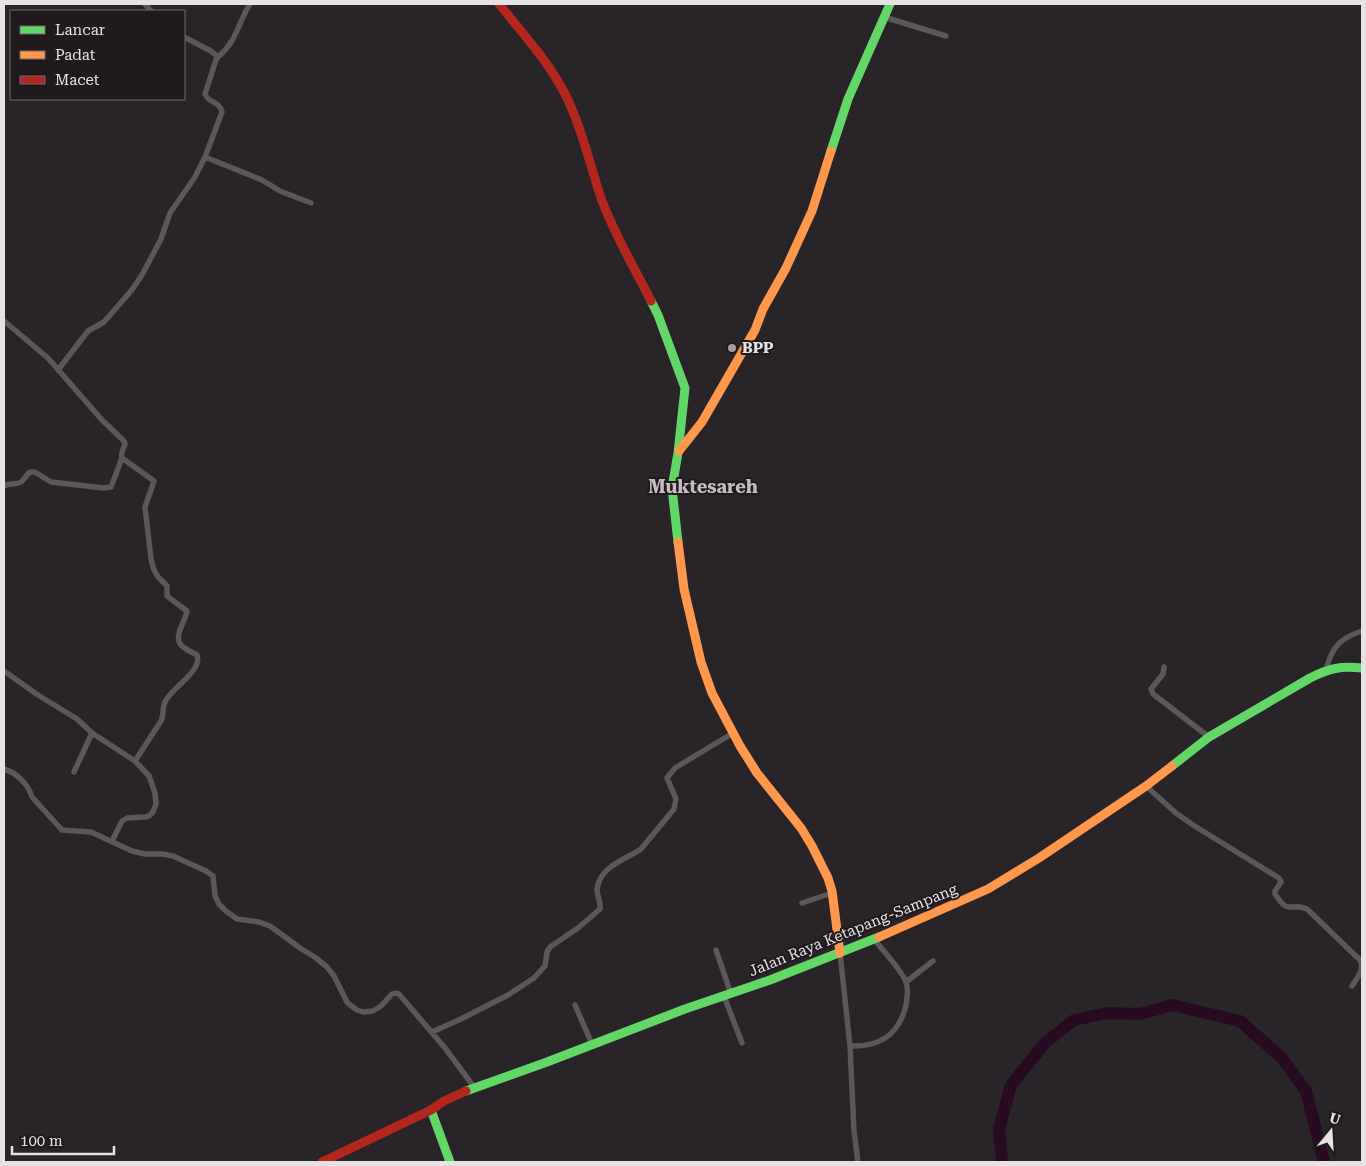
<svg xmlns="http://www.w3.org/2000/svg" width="1366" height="1166" font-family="'Roboto Serif',serif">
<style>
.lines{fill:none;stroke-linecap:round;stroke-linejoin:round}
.river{stroke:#280b20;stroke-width:12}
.street{stroke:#595758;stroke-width:5.5}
.fast{stroke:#63d668;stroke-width:9}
.slow{stroke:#ff974d;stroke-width:9}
.jam{stroke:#b3261e;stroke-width:9}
.poi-dot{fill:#a4a0a2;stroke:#201a1e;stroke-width:2}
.labels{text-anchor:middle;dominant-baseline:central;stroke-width:4;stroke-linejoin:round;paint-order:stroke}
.poi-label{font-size:15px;font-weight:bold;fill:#e6e2e4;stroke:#201a1e;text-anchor:start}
.street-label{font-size:15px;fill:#e6e2e4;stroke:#201a1e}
.quarter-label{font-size:18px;font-weight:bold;fill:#c5bdc2;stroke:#201a1e}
</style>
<rect width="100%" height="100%" fill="#292427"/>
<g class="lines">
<path class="river" d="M1002 1162 999 1129 1011 1085 1045 1043 1074 1020 1107 1013 1140 1014 1172 1005 1240 1021 1282 1058 1306 1091 1324 1162"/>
<path class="street" d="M145 4 151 11
M884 17 946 36
M218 57C237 41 238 23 250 4
M205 157 262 180 280 191 311 203
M4 321 48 358 102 420 124 441 125 444C124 449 120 452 122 458L154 481 145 507 151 559 154 570 158 577 167 586V596L187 611C186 621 172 637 182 646 186 650 192 652 197 655 203 671 171 688 165 702 162 708 164 715 161 721L135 761
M58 370 88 331 104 322 131 291 142 275 161 239 170 213 195 177 205 157 222 112C220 101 208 103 205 94L216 60 218 57 211 51 184 37
M4 486C9 483 16 485 21 482 25 479 26 475 30 472H35L51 482 104 488 111 487 122 458
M1164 667 1163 674 1151 689 1153 694 1209 737
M1326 670C1332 647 1340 638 1362 631
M4 671 38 695 77 719 92 733 135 761 149 776 155 793 156 804 153 812 149 816 145 817 127 818 122 821 112 841
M4 769C17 773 28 784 32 797L62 830 91 832 132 851 145 854H162L173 856 206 871 213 876 215 896 219 904 226 911 237 919 259 922 270 926 300 948 316 958 327 967 334 976 347 1002 350 1005 357 1010 363 1012 373 1011 381 1006 392 994 395 993 399 994 445 1048 474 1087
M74 772 92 733
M1146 786 1176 813 1193 825 1279 878 1281 882 1275 891V894C1289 916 1290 902 1307 909L1360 960C1365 969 1357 978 1352 986
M802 903 832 893
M716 950 731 994
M840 953 850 1046 854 1131 858 1162
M906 982 933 961
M724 996 742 1043
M575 1005 592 1044
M432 1032 461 1019 508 995 534 978 545 966 547 952 550 947 578 928 600 909C601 902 597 896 597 889 600 866 625 860 641 849L674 809 676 799 667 778 670 774 675 768 733 733
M850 1046C880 1047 899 1035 906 1005 907 998 909 989 906 982 901 969 883 951 874 939"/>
<path class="fast" d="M831 151 848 99 890 4
M651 301 658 315 685 388 678 453 672 488 678 542
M1172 766 1209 737 1310 678C1330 668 1340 666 1362 668
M466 1091 547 1062 685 1009 770 980 879 937
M431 1110 450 1162"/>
<path class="slow" d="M679 451 702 422 755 330 763 309 786 268 812 211 831 151
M678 542 684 589 701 662 712 693 740 746 757 773 801 828 812 846 828 878 832 891 840 953
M879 937 988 889 1039 858 1146 786 1172 766"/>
<path class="jam" d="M499 4C524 35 551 64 568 100 583 132 590 165 601 198 614 234 634 267 651 301
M322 1162 431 1110 444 1101 466 1091"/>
</g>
<circle class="poi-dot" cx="732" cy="348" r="5"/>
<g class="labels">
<g class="poi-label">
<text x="742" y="348">BPP</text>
</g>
<g class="street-label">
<text transform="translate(853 930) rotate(-22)">Jalan Raya Ketapang-Sampang</text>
</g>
<g class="quarter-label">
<text x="703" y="486">Muktesareh</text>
</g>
</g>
<rect width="1366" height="1166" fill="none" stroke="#e6e2e4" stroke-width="10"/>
<rect x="10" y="10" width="175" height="90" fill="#201a1e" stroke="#6f6a6d"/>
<rect x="20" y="26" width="25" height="8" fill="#63d668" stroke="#6f6a6d"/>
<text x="55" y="35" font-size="15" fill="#e6e2e4">Lancar</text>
<rect x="20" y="51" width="25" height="8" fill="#ff974d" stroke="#6f6a6d"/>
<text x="55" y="60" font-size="15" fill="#e6e2e4">Padat</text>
<rect x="20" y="76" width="25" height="8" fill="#b3261e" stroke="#6f6a6d"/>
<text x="55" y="85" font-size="15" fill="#e6e2e4">Macet</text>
<g transform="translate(1331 1131) rotate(18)" stroke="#201a1e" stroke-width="4" paint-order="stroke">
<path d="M0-4L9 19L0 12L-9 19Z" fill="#e6e2e4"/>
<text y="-8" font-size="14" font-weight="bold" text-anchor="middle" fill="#e6e2e4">U</text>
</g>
<path d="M12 1146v8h102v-8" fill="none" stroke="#e6e2e4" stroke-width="2.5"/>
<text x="20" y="1146" font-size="15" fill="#e6e2e4" stroke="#201a1e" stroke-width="4" paint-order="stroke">100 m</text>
</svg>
